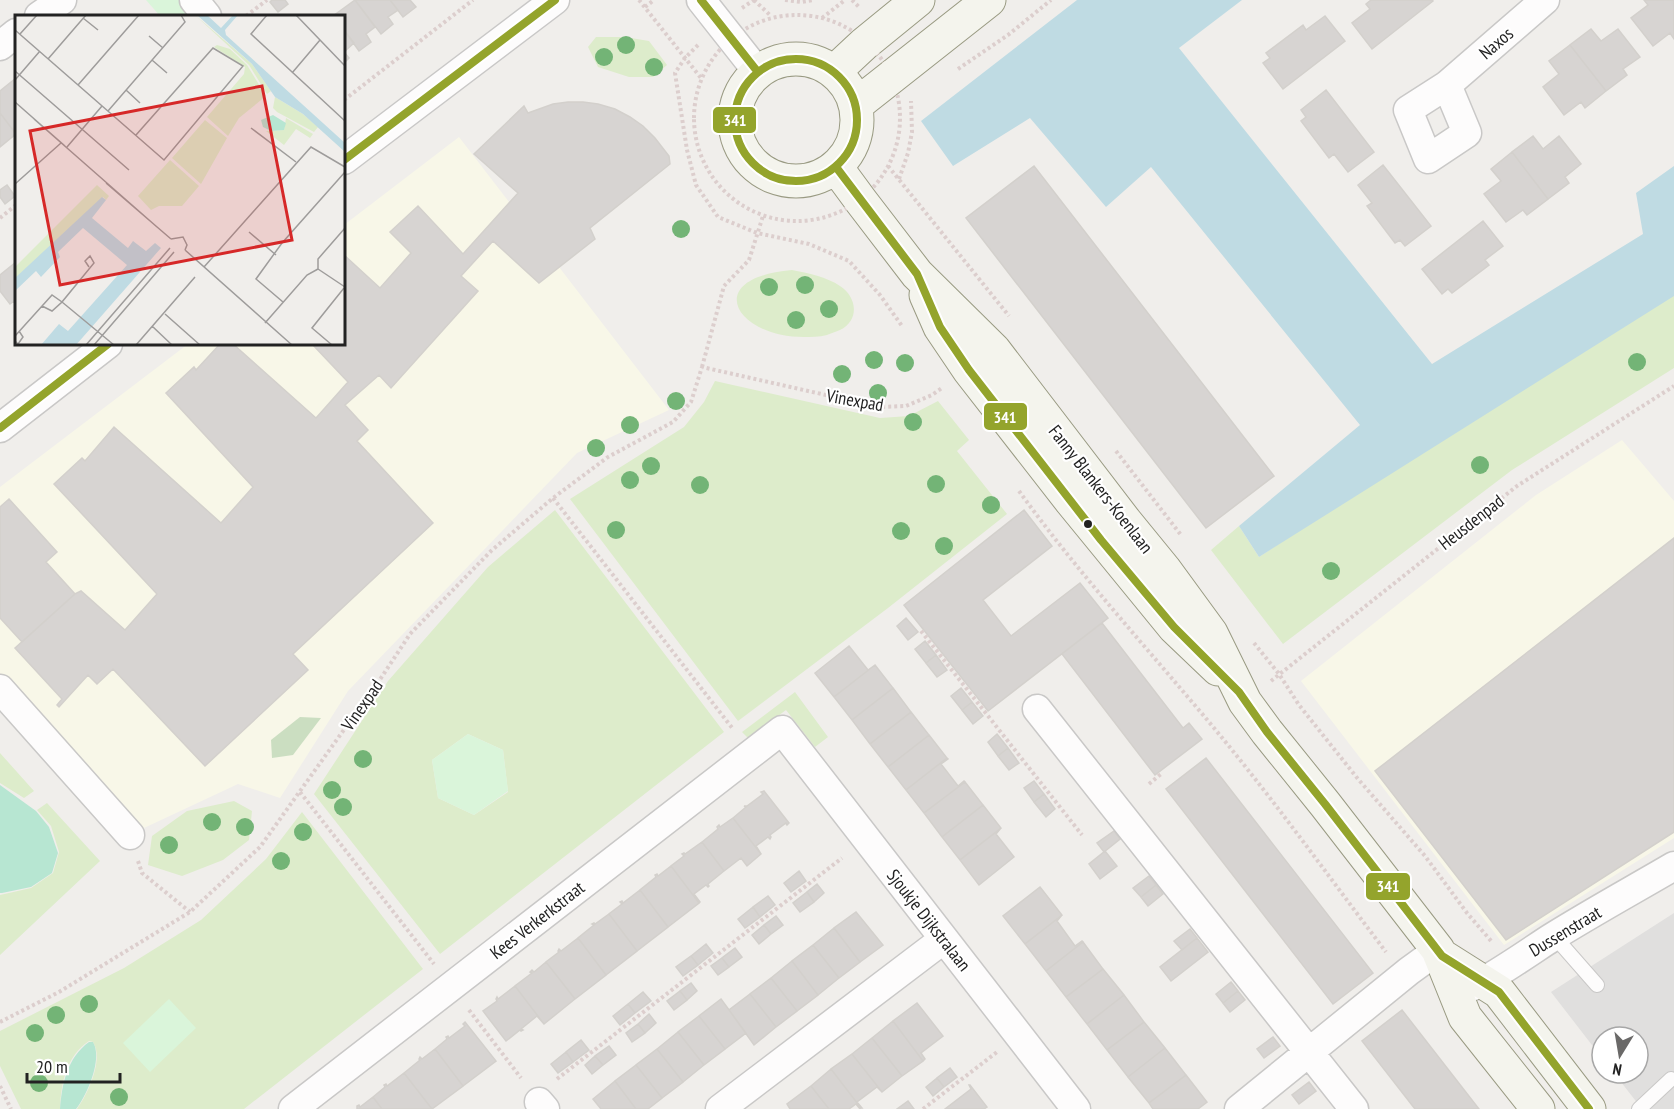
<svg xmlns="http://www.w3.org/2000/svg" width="1674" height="1109" font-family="'PT Sans Narrow',sans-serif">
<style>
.education{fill:#f8f7e8}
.grass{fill:#ddeccb;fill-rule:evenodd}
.forest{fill:#cbdec1}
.park{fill:#daf5da}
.pitch{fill:#b7e6d2}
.parking{fill:#e0dfde}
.water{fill:#bfdbe3}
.building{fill:#d7d4d2;stroke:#d3d0cc;stroke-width:1.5}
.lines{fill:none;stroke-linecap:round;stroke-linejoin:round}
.lane-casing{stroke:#c9c8c7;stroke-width:16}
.street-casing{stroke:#c9c8c7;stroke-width:31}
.secondary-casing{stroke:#999a82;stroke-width:35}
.path{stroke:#dccecd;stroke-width:4;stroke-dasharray:3 3;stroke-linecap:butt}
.lane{stroke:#fdfcfc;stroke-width:14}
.street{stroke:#fdfcfc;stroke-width:28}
.secondary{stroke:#f4f4ed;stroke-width:33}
.bus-1-casing{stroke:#fff;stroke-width:12}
.bus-1{stroke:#94a42c;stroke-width:8}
.tree{fill:#73b476}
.bus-dot{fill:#222;stroke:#fff;stroke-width:2}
.labels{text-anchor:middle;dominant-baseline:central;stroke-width:4.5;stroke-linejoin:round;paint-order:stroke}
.street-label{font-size:18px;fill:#222;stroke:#fff}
.inset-road{fill:none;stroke:#9e9c9b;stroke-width:1.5}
.view{fill:#d62828;fill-opacity:0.15;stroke:#d62828;stroke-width:3}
.inset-edge{fill:none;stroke:#222;stroke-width:3}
.line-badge{stroke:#fff;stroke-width:2}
.badge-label{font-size:16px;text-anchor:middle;font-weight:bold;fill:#fff}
</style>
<rect width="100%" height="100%" fill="#f0eeeb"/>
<path class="education" d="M459 137 669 410 577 453 348 691 280 798 238 784 144 828 0 674V487L188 344H344V225Z
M1622 440 1674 501V838L1504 945 1301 681 1536 495Z"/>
<path class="grass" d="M596 37H625L649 41 667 65 653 77H629L598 67 588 47Z
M792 270C808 273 827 277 840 286 857 297 860 320 840 330 836 332 831 333 827 335 819 337 811 337 804 337 735 337 701 278 792 270Z
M1674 279V368L1512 470 1283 644 1211 550 1239 526 1259 557Z
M715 381 880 418 909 416 938 401 969 440 957 451 1007 514 888 608 738 721 570 499 684 427 704 402Z
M555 510 724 732 440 954 314 794 388 681 488 567ZM468 734 503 750 508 792 474 815 438 798 432 760Z
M795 692 828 737 815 747 786 710 748 738 742 732Z
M0 753 34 791 24 798 0 783Z
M234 801 252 811 249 840 223 860 182 876 148 865 152 836 187 811Z
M47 803 100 861 0 955V895L31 888 53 873 59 852 51 826 37 810Z
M302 812 423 969 244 1109H77C88 1094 104 1059 93 1042L89 1041C66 1056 61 1084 60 1109H21L0 1066V1031L124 968 201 920 266 859Z"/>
<path class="forest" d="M300 717 321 718 293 755 272 758 271 740Z"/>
<path class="park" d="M146 0H180L194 16H160Z
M468 734 503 750 508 791 474 815 438 798 432 760Z
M169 999 196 1028 150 1072 123 1043Z"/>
<path class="pitch" d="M0 785 36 811 49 827 58 853 52 873 31 887 2 893H0Z
M89 1042H93C103 1059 87 1095 76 1109H60C62 1084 67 1058 89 1042Z"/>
<path class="parking" d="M1674 913V1109H1642L1614 1073H1638V1037H1602V1058L1551 992Z"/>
<path class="water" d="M1077 0H1242L1179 48 1432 364 1643 234 1636 193 1674 166V296L1259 557 1239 526 1360 425 1151 167 1106 207 1030 118 953 166 921 121Z"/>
<path class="building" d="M272 0H285L288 4 278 12 270 2Z
M355 0H390L398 10 388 17 393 24 381 34Z
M355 0 375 27 366 34 371 42 359 51 344 30V16H333Z
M390 0H410L416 7 403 17Z
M1371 0H1432L1433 1 1372 49 1352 23 1370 9 1366 4Z
M1644 0H1674V39L1670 33 1653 46 1631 18 1648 5Z
M1325 16 1345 41 1283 89 1263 63 1270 58 1266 53 1303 25 1306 30Z
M1591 29 1601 41 1618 29 1640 57 1623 69 1627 75 1606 91 1570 45Z
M344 30 354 43 344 52 349 58 344 63Z
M1570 45 1606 91 1585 108 1581 102 1564 115 1543 87 1559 74 1549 61Z
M16 78V134L0 113V91Z
M1326 90 1374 152 1348 172 1334 154 1329 158 1301 121 1306 117 1301 110Z
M568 102H583L598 104 615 109 630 117 643 126 655 138 669 156 670 164 590 228 595 239 539 283 493 241 461 276 478 291 391 388 379 375 345 405 368 430 357 441 433 523 293 654 308 670 205 766 113 669 97 684 88 675 59 707 57 705 62 699 15 648 75 594 81 591 125 630 157 594 54 484 82 458 85 461 114 427 221 523 253 487 166 393 194 367 196 370 220 344H233L316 418 348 382 312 344H344V255L380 288 411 253 390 232 418 206 463 254 518 193 474 154 524 106 528 113 553 104Z
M0 113 16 134 0 147Z
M1533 136 1543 149 1559 136 1581 164 1565 177 1569 183 1548 199 1512 152Z
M1512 152 1548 199 1527 215 1523 210 1506 222 1484 194 1501 181 1491 169Z
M1383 165 1431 226 1405 246 1400 240 1395 243 1367 206 1372 203 1358 185Z
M1034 166 1274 476 1206 528 966 218Z
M7 185 15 196 5 204 0 197V190Z
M1483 221 1503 246 1485 260 1489 265 1452 293 1448 289 1442 294 1422 269Z
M16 262V304L14 301 10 304 0 291V275Z
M9 499 57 552 46 562 75 594 22 642 0 618V507Z
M1024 510 1052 546 983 600 1011 636 1080 583 1108 618 988 711 904 605Z
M1674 538V832L1506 940 1375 771Z
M906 618 918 632 908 640 897 626Z
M1102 623 1183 728 1189 723 1202 739 1155 775 1062 654Z
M925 641 936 655 926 663 915 649Z
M849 646 868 670 875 665 834 697 815 673Z
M936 655 947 670 937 677 926 663Z
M875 665 893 688 852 720 834 697Z
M893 688 911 712 870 744 852 720Z
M961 688 972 702 962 710 951 696Z
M972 702 983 716 973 724 962 710Z
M911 712 929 735 888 767 870 744Z
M997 734 1008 748 998 756 988 742Z
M929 735 947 758 906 790 888 767Z
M1008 748 1019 763 1009 770 998 756Z
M947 758 948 759 941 764 958 786 964 781 965 782 924 813 906 790Z
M1206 758 1373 973 1333 1004 1166 789Z
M1034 781 1044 794 1034 802 1024 788Z
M965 782 983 805 942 837 924 813Z
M764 791 789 823 787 825 786 823 770 835 771 837 770 839 768 837 756 846 761 854 733 818 746 807 744 806H747L763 794 761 792Z
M1044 794 1055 809 1046 817 1034 802Z
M983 805 1001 828 960 860 942 837Z
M733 818 761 854 747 866 741 858 724 871 702 842 718 829 717 827 719 825 720 827Z
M1001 828 996 834 1014 857 979 885 960 860Z
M1114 831 1120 839 1104 852 1097 843Z
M702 842 724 871 708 884 709 886 708 887 706 885 694 894 700 902 699 903 671 866 684 856 682 854 684 853 685 854Z
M1105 851 1117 866 1100 879 1089 864Z
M671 866 699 903 668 927 640 890 656 877 655 875 657 874 658 876Z
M799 871 806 881 791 892 784 883Z
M1149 876 1156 885 1141 897 1133 888Z
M817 884 824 893 814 902 807 892Z
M1156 885 1163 894 1148 906 1141 897Z
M1040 887 1062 915 1025 944 1003 916Z
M640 890 668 927 637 951 609 914 622 904 620 902 622 901 623 903Z
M807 892 814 902 800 912 793 903Z
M768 896 775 905 760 917 753 907Z
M753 907 760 917 745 928 738 919Z
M856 912 883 945 860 962 834 928Z
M609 914 637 951 606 975 578 938 594 925 592 924 594 923 595 924Z
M1062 915 1057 921 1075 946 1082 941 1083 942 1046 971 1025 944Z
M776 916 783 925 771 934 764 925Z
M764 925 771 934 759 944 752 935Z
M834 928 860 962 839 978 813 945Z
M1190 929 1197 938 1182 950 1174 941Z
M578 938 606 975 575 999 546 962 559 952 558 951 559 949 561 951Z
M1197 938 1208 952 1171 981 1160 967Z
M1083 942 1103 969 1066 997 1046 971Z
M706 944 713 953 698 965 691 956Z
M813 945 839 978 818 995 792 961Z
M735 948 742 957 729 967 722 958Z
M691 956 698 965 683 976 676 967Z
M722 958 729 967 718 975 711 966Z
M792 961 818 995 797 1011 771 978Z
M546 962 575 999 544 1024 515 986 532 973 530 972 532 970 534 972Z
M1103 969 1124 995 1087 1024 1066 997Z
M771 978 797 1011 776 1027 750 994Z
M1231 982 1238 991 1223 1003 1216 994Z
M691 983 697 991 687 1000 680 991Z
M515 986 544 1024 537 1016 521 1029 523 1030 521 1031 520 1030 506 1041 483 1011 497 1001 496 999 497 997 498 999Z
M680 991 687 1000 674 1010 667 1001Z
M1238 991 1245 1000 1230 1012 1223 1003Z
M643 992 651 1001 635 1013 628 1004Z
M750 994 776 1027 754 1045 729 1010Z
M1124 995 1144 1022 1107 1050 1087 1024Z
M721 999 746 1033 725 1049 699 1016Z
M917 1003 943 1036 921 1053 925 1059 923 1061 893 1021Z
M628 1004 635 1013 620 1025 613 1016Z
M1402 1010 1479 1109H1415L1362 1041Z
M649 1014 656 1023 645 1033 638 1024Z
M699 1016 725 1049 704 1065 678 1032Z
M893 1021 923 1061 902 1076 872 1038Z
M465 1022 496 1061 463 1086 435 1049 447 1039 446 1037 448 1036 449 1038 465 1026 463 1024Z
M1144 1022 1165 1048 1128 1077 1107 1050Z
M638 1024 645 1033 632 1042 626 1033Z
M678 1032 704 1065 683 1082 657 1049Z
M1273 1037 1280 1046 1264 1058 1257 1049Z
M872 1038 902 1076 882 1092 852 1054Z
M581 1040 589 1050 573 1062 566 1052Z
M609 1046 616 1055 603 1065 595 1056Z
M1165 1048 1186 1075 1149 1103 1128 1077Z
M435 1049 463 1086 432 1109 404 1073 420 1060 419 1059 420 1057 422 1059Z
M657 1049 683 1082 662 1098 636 1065Z
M566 1052 573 1062 558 1073 551 1064Z
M852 1054 882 1092 877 1087 857 1102 862 1108H861L831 1069Z
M595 1056 603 1065 592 1074 585 1065Z
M636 1065 662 1098 648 1109H636L615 1081Z
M950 1068 957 1077 944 1087 937 1078Z
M831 1069 861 1108 860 1109 856 1104 849 1109H829L811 1086Z
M404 1073 432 1109H382L373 1097 385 1087 384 1085 386 1084 387 1086Z
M1186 1075 1207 1102 1198 1109H1153L1149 1103Z
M937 1078 944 1087 933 1096 926 1087Z
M615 1081 636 1109H601L593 1099Z
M1309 1082 1316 1091 1299 1104 1292 1095Z
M969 1085H970L987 1107 984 1109H945L971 1089Z
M811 1086 829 1109H790L787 1104Z
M373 1097 382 1109H357V1106L359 1105 360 1107Z
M908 1101 914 1109H897Z"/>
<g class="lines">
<g class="lane-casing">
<path id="lane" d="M1554 936 1597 985
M1639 1109 1671 1079"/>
</g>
<g class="street-casing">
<path id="street" d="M194 0 207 16
M701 0 757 71
M39 16 62 0
M0 46 16 33
M1447 85 1467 133 1428 159 1408 110 1447 85 1545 0
M344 160 555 0
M0 428 108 344
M0 689 130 835
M1037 709 1354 1109
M1464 989C1479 988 1535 948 1551 938 1591 913 1633 890 1674 866
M539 1102 545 1109
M293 1109 782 730 1076 1109
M720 1109 944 939
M1239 1109 1409 971 1438 950"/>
</g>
<g class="secondary-casing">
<path id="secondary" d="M735 120a61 61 0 1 1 122 0a61 61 0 1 1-122 0Z
M834 72 864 44 918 0
M856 105 989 0
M836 167 861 201 917 274 994 350 1125 521 1165 570 1211 633 1245 702 1267 732 1325 804 1438 950 1465 1017 1538 1109
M926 295 940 327 969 370 1071 501 1174 627 1218 669
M1442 956 1499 992 1589 1109"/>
</g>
<path class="path" d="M639 0 701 78
M754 0 771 16
M785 0 802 2 814 0
M852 0 860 8
M645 7 654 0
M742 8 754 0
M694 118a103 103 0 1 1 206 0a103 103 0 1 1-206 0Z
M246 16 267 0
M822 18 845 0
M698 45 685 58 675 73 687 150 696 185 718 217 757 233 809 244 849 261 880 295 902 326
M958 69 1008 35 1051 0
M344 100 473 0
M888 166 1009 316
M899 179 908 153 912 132 911 101
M0 218 16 205
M702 367 724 286 749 260 763 216
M1116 451 1181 535
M1019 491C1079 574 1148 649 1214 728 1274 800 1329 877 1386 952
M553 498 733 729
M921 631 1082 835
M1254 643 1279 674 1299 705 1358 779 1425 856 1467 913 1492 942
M1271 681 1517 486 1674 386
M1149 784 1161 774
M300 792 434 964
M138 861 142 873 190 912
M469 1010 521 1078
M0 1022 59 992 190 912 260 847 381 678 410 634 491 551 553 498 608 457 673 422 691 402 702 367 879 407 906 406 932 395 942 388
M557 1079 842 858
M0 1086 11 1109
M923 1109 997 1052"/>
<use href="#lane" class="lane"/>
<use href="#street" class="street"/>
<use href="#secondary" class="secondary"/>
<g class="bus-1-casing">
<path id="bus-1" d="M701 0 757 71
M735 120a61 61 0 1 1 122 0a61 61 0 1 1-122 0Z
M344 160 555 0
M836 167 917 274 940 327 969 370 1101 540 1174 627 1239 692 1267 732 1325 804 1442 956 1499 992 1589 1109
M0 428 108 344"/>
</g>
<use href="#bus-1" class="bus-1"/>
</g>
<g class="tree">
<circle cx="626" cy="45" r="9"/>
<circle cx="604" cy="57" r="9"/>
<circle cx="654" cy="67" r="9"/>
<circle cx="681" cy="229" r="9"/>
<circle cx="805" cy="285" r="9"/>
<circle cx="769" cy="287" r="9"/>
<circle cx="829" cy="309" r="9"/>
<circle cx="796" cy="320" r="9"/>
<circle cx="874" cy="360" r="9"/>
<circle cx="1637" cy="362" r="9"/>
<circle cx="905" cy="363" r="9"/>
<circle cx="842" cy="374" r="9"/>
<circle cx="878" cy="393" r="9"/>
<circle cx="676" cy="401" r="9"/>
<circle cx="913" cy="422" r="9"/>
<circle cx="630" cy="425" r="9"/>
<circle cx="596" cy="448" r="9"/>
<circle cx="1480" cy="465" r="9"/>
<circle cx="651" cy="466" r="9"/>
<circle cx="630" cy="480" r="9"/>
<circle cx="936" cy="484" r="9"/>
<circle cx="700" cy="485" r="9"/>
<circle cx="991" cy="505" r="9"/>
<circle cx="616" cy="530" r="9"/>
<circle cx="901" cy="531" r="9"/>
<circle cx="944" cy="546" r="9"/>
<circle cx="1331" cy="571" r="9"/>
<circle cx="363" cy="759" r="9"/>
<circle cx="332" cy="790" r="9"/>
<circle cx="343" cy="807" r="9"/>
<circle cx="212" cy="822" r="9"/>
<circle cx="245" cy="827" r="9"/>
<circle cx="303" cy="832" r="9"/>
<circle cx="169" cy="845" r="9"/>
<circle cx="281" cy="861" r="9"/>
<circle cx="89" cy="1004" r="9"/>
<circle cx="56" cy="1015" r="9"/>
<circle cx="35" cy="1033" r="9"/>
<circle cx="39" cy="1083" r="9"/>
<circle cx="119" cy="1097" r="9"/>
</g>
<circle class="bus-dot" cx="1088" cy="524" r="5"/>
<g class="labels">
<g class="street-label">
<text transform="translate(1496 43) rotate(-41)">Naxos</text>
<text transform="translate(855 400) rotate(10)">Vinexpad</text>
<text transform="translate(1101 489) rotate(52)">Fanny Blankers-Koenlaan</text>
<text transform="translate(1471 522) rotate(-38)">Heusdenpad</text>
<text transform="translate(362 705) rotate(-55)">Vinexpad</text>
<text transform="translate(537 920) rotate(-38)">Kees Verkerkstraat</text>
<text transform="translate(929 920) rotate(52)">Sjoukje Dijkstralaan</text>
<text transform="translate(1565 931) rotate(-31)">Dussenstraat</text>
</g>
</g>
<g transform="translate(15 15)">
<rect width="330" height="330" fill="#f0eeeb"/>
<path d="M180 0 237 49 256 76 252 79 234 50ZM202 30 215 34 232 50 251 81 224 103 213 121 192 102 229 59 230 52 199 32ZM260 82 288 99 303 112 299 117 262 97 258 93ZM271 103 298 119 295 123 281 114 269 130 251 116 269 115ZM190 105 212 123 186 169 157 143ZM155 145 184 171 167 191H144L136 195 123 181ZM82 170 94 181 91 185 88 182 0 264V252Z" fill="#ddeccb"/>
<path d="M258 100 271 108 269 115 256 116 248 112 246 105Z" fill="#b7e6d2"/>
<path d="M182 0H192L206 13 218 0H223L210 15 211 20 330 128V137L288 99 260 82 237 49ZM87 182 91 185 77 203 113 233 118 226 131 236 140 228 146 233 61 330H26L44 309 53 316 112 250 68 213 43 237 45 242 26 262 21 256 0 276V263Z" fill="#bfdbe3"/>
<path class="inset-road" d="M252 0 236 19 330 106M281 0 330 51M68 3 83 15M0 15 149 145 228 51 198 33 121 120M5 19 22 0M134 21 148 33M33 44 71 0M137 45 152 58M0 56 114 155M277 58 305 25M0 65 25 36M63 70 124 0M111 75 125 88M0 87 50 131M93 96 170 7 166 0M19 104 142 212M236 113 281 147M52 132 87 91M91 168 156 224M0 169 46 128M234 217 261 240M156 224 168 222 172 230 170 235M170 235 277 330M74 252 70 246 75 241 79 248 47 287 99 330M189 252 296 132 330 152M303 254V244L330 213M303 254 330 272M268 287 241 264 267 228 330 157M150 299 185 330M250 308 292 260 303 254M137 311 157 330M0 321 37 280 47 287 37 296 27 291M0 326 3 329 8 322 4 316M71 330 155 233M79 330 159 237M121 330 180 262M317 330 297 313 329 273"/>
<path class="view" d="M247 71 277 225 45 270 15 116Z"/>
<rect width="330" height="330" class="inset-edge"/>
</g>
<g class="line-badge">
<rect x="712" y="106" width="45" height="28" rx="6" fill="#94a42c"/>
<rect x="983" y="402" width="45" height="29" rx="6" fill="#94a42c"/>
<rect x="1365" y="872" width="46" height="29" rx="6" fill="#94a42c"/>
</g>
<g class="badge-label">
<text x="735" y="126">341</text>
<text x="1005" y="423">341</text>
<text x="1388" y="892">341</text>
</g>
<g transform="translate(1620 1055) rotate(191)"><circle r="28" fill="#ffffff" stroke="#a7a7a7" stroke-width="1.5"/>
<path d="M0-4.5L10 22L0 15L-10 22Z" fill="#6a6968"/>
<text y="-9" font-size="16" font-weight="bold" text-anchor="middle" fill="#222222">N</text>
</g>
<path d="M27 1073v9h93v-9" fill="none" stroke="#222222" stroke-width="3"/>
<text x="36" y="1073" font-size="18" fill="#222222" stroke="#ffffff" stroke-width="4.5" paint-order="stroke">20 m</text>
</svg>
